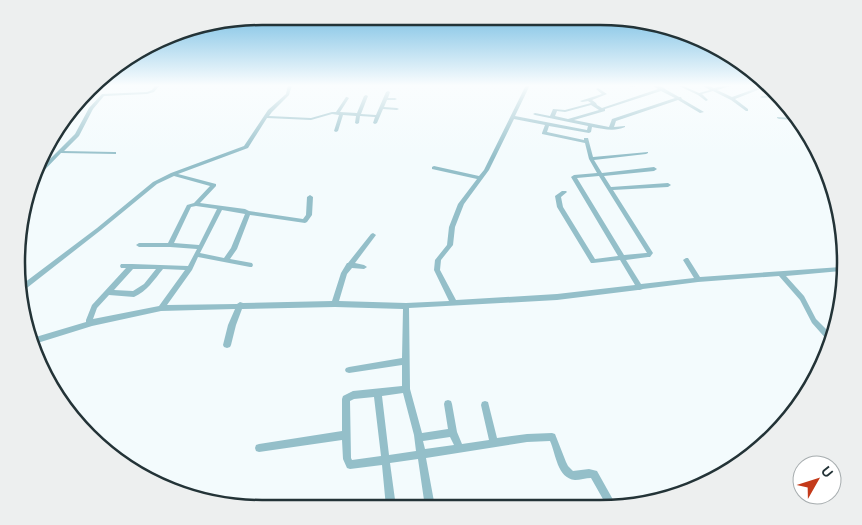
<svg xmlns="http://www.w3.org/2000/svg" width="862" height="525" font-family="'DM Sans',sans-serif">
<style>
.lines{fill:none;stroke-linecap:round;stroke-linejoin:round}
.minor{fill:#94bfc9;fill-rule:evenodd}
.rim{fill:none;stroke:#233337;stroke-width:2.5}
</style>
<rect width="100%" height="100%" fill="#f3fbfd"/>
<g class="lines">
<path class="minor" d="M156 85H160L154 92 147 94 104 96 93 109 79 136 64 151 114 152H116V154L61 153 32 183H29L33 176 75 134 89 108 102 94 147 92 152 90Z
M288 85H292L289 95 272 112 269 116 311 118 332 112H336L346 97H347L349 98 340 112 357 113 364 96 366 95 368 96 361 114 376 115 386 92 388 91 390 92 388 98H395L397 99 395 100H387L384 107 397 108 399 109 397 110 383 109 377 123 375 124 373 123 375 117 360 116 359 123 357 124 355 123 356 116 343 115 338 131 336 132 334 131 339 115 332 114 311 120 267 118 248 148 178 174 216 184V186L200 203 245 209 249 211 303 219 306 215 307 197 310 195 313 197 312 215 307 222 305 223 250 215 237 249 230 259 252 263 253 265 252 267H250L198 257 192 270 167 305 237 304 240 302 243 303 332 301 341 273 347 263H348L371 234 373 233 376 235 355 263 364 265 367 267 364 269 352 268 347 274 339 301 406 303 449 301 434 270 435 260 447 245 449 227 458 204 477 179 432 169V167L434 166 479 176 484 170 526 85H530L515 116 587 130 588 126 535 115 533 114 535 113 550 116 553 109 565 110 591 103 588 101 582 102 580 101 602 94 596 89 598 88 607 94 592 100 596 103 597 105 602 108 658 89 652 85H656L664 88 665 89 679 97H681L682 99 704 112 700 113 678 100 616 121 614 127 625 126V127C614 132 604 129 592 127L591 132 589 133 549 126 547 132 584 140V138H588L593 157 648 152V153L646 154 594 160 602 173 654 167 657 169 654 171 604 176 611 187 668 183 671 185 668 187 613 190 653 253 650 257H648L626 260 641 284 694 278 683 260 686 258H688L700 277 841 267V271L786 276 804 296 816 319 833 336 830 342 828 341 812 323 800 300 779 276 698 282 643 289 640 290H638L557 300 409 308 410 389 422 433 448 429 444 404 445 401 448 400 451 401 452 404 457 432 462 444 489 440 481 405 482 402 485 401 488 402 497 438 527 434 552 433 555 434 566 462 568 466 573 471 589 469 597 471 616 505 618 508H608L591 478C586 478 580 480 575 480 557 478 556 454 550 441L527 442 426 458 435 507H425L418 459 390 463 396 507H386L382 465 350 469 347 468 343 459 342 440 259 452 256 451 255 448 256 445 259 444 342 431V399L343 396 353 391 402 386V365L349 373 346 372 345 370 346 368 349 367 402 358 403 309 335 307 242 309 236 325 231 345 230 347 227 348 224 347 223 345 228 325 235 309 161 311 92 326 31 345 29 339 86 322V320L92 305 126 268H121L120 266 121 264H132L188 266 197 249 170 247H139L136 245 139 243H168L187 205 194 203 210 186 174 176 157 184 101 230 23 291H21L20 286 97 228 153 182 171 173 244 146 268 110 286 94ZM661 91 675 98 612 119 609 127 574 120 605 111V109ZM591 105 599 110 568 119 555 116 557 111 565 112ZM514 119 545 125 542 133V134L585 143 589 159 597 173 574 175 571 177 618 256 595 259 563 207 561 197 567 192 566 191H562L555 196 557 207 591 263H593L620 260 635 285 557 294 456 300 440 270 441 260 453 245 455 227 464 204 489 170ZM599 176 647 253H646L624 255 577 178ZM196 206 217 209 199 245 174 243 191 207ZM222 210 245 214 231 248 224 258 200 253ZM133 269H156L144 284 133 291 114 290ZM163 269 185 270 159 306 93 319 97 308 109 295 134 297C147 291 154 280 163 269ZM403 393 414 435 416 451 389 455 382 396ZM374 397 381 456 352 460 351 458 350 401 354 399ZM450 437 454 445 425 449 423 441Z
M631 85H638L632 87 630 86Z
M677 85H681L699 93 710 90 703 86 702 85H706L714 88 727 85H732L731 86 717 90 732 97 760 87 763 88 735 99 748 109V111H746L731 100 713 91 702 94 708 100 706 101 698 95Z
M774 95 776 97 762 98 760 97 762 96Z
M777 117 794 118 796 120 779 119 777 118Z"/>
</g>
<linearGradient id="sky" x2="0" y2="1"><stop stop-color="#68b7e0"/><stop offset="0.54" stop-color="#fafdfe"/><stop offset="1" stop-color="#fafdfe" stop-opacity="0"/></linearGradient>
<rect width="862" height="158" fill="url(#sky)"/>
<path d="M0 0H862V525H0ZM262 25H600A237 237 0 0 1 837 262V263A237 237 0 0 1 600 500H262A237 237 0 0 1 25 263V262A237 237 0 0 1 262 25Z" fill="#edefef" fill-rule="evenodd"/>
<path class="rim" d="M262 25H600A237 237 0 0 1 837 262V263A237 237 0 0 1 600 500H262A237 237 0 0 1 25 263V262A237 237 0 0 1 262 25Z"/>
<g transform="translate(817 480) rotate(51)"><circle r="24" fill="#ffffff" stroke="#a7adaf"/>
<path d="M0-4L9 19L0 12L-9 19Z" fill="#c43a1a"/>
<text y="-8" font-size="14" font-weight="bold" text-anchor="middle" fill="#233337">U</text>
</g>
</svg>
